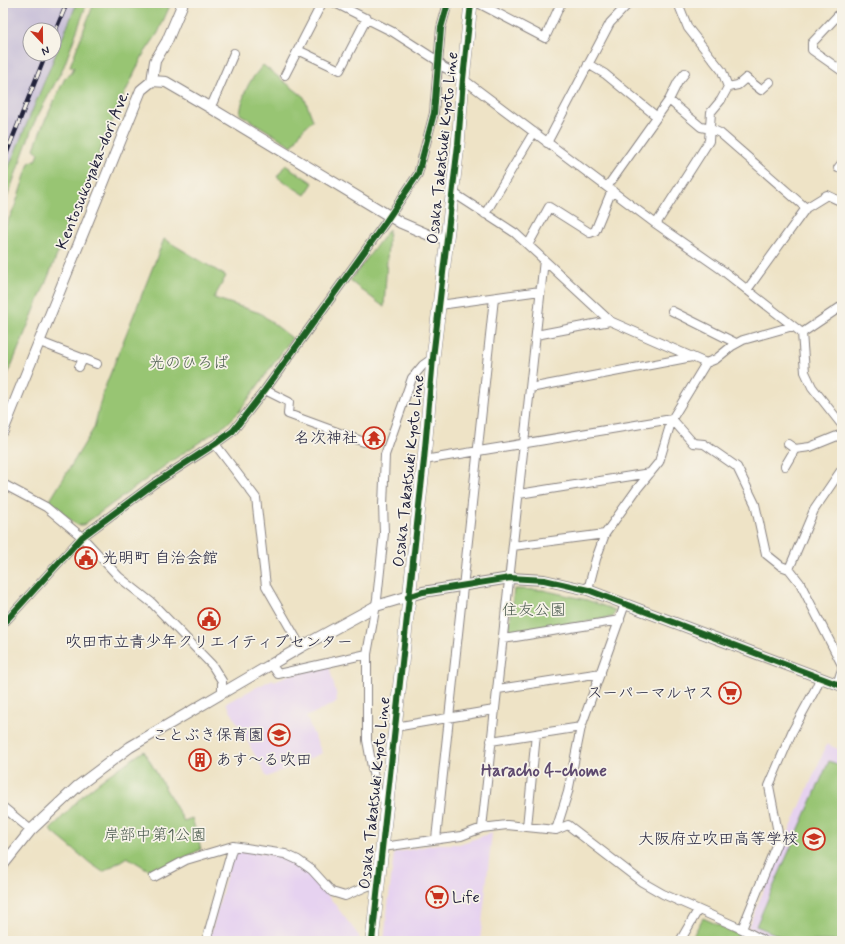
<svg xmlns="http://www.w3.org/2000/svg" width="845" height="944" font-family="Mynerve,'Klee One',sans-serif">
<style>
.built{fill:#e6d2f0}
.industrial{fill:#c8bfd8;fill-rule:evenodd}
.green{fill:#98c573;stroke:#5d7457}
.lines{fill:none;stroke-linecap:round;stroke-linejoin:round}
.minor-casing{stroke:#888280;stroke-width:10}
.tertiary-casing{stroke:#888280;stroke-width:12}
.primary-casing{stroke:#888280;stroke-width:14}
.minor{stroke:#fff;stroke-width:8}
.tertiary{stroke:#fff;stroke-width:10}
.primary{stroke:#fff;stroke-width:13}
.rail-casing{stroke:#22223b;stroke-width:4.5}
.rail{stroke:#f7f3e8;stroke-width:3;stroke-dasharray:9;stroke-linecap:butt}
.cycleway-casing{stroke:#f7f3e8;stroke-width:8}
.cycleway{stroke:#1b5e20;stroke-width:6}
.labels{text-anchor:middle;dominant-baseline:central;stroke-width:3.5;stroke-linejoin:round;paint-order:stroke}
.street-label{font-size:16px;fill:#22223b;stroke:#f7f3e8}
.park-label{font-size:16px;fill:#4b5b4f;stroke:#f7f3e8}
.poi-label{font-size:16px;fill:#22223b;stroke:#f7f3e8;text-anchor:end}
.neighbourhood-label{font-size:17px;font-weight:bold;fill:#5e4a6f;stroke:#f7f3e8}
</style>
<rect width="100%" height="100%" fill="#f7f3e8"/>
<filter id="ink" filterUnits="userSpaceOnUse"><feTurbulence type="fractalNoise" baseFrequency=".025" numOctaves="2"/><feDisplacementMap in="SourceGraphic" scale="8" xChannelSelector="R" yChannelSelector="G"/><feConvolveMatrix kernelMatrix="1 2 1 2 8 2 1 2 1" color-interpolation-filters="sRGB"/></filter>
<filter id="wash" filterUnits="userSpaceOnUse"><feTurbulence type="fractalNoise" baseFrequency=".012" numOctaves="4" result="noise"/><feDisplacementMap in="SourceGraphic" scale="16" xChannelSelector="R" yChannelSelector="G"/><feGaussianBlur stdDeviation="0.9" result="paint"/><feColorMatrix in="noise" values="0 0 0 0 0 0 0 0 0 0 0 0 0 0 0 0 0 1.4 0 .05"/><feComposite in="paint" operator="in"/></filter>
<g filter="url(#wash)">
<rect width="100%" height="100%" fill="#eee3c6"/>
<path class="built" d="M329 666 336 693 337 702 306 717 322 753 267 777 226 703 273 679 274 681 289 675Z
M827 744 842 751V941H776L748 927Z
M492 833 480 941H384L394 853 437 844H459Z
M237 849 285 856 310 872 359 936V941H209L233 851Z"/>
<path class="industrial" d="M3 3H77L3 181ZM30 30H54V54H30Z"/>
<path class="green" d="M77 3H87L64 66 34 123 3 209V181Z
M94 3H171L158 33 143 55 117 110 3 386V231L15 206 29 163 37 159 39 153 34 149 42 127 65 78 71 74 74 67 70 66Z
M263 65 304 97 313 120 303 129 292 146 240 114C244 90 247 84 263 65Z
M285 165 313 183 305 195 277 177Z
M389 229 384 307 350 281Z
M164 239 226 276 214 298 260 313 292 338 239 412 227 424 173 460 83 525H77L49 502 94 428 103 392Z
M514 589 543 590 587 600 615 610 613 617 512 634 509 631Z
M144 751 184 821 192 818 201 849 158 872H152L127 857 103 872 90 863 50 830 84 794 107 776Z
M829 761 842 766V941H792L756 926Z
M703 918 753 941H690Z"/>
</g>
<g filter="url(#ink)">
<g class="lines">
<g class="minor-casing">
<path id="minor" d="M335 3 393 32 438 61 443 67 455 73 656 224 722 270 802 333 805 372 812 387 842 425
M478 3 545 38 561 3
M842 11 812 43V50L842 71
M298 50 340 70 367 18
M588 64 605 74 656 116
M285 75 322 3
M728 87 738 85 746 78 761 90 770 82
M669 100 701 127 711 129 720 133 806 208 827 195 842 202
M209 107 213 102 234 53
M547 143 610 23 629 3
M838 168 842 163
M607 187 669 100 678 82 685 73
M452 192 515 233 610 321 706 363
M485 214 534 132
M656 224 709 141 711 112 721 100 728 87 722 71 688 28 678 3
M528 245 549 207 590 233 595 231 612 190
M747 290 806 208
M440 305 540 291
M672 311 736 343
M802 333 842 306
M536 335 610 321
M40 342 97 364
M79 367 83 359
M530 388 692 357
M265 390 289 402 288 414 364 442
M215 444 256 498 266 586 301 647
M788 444 795 449
M424 460 672 419 693 443 704 444 737 467 755 504 766 554 781 566 789 569 800 583 842 665
M785 466 795 449 810 447 842 434
M3 484 46 507 82 537 119 577 152 603 212 665 222 681V693
M519 494 650 473
M513 546 605 534
M789 569 814 510 842 469
M588 590 596 559 605 534 637 489 659 462 672 419 706 363 716 359 732 346 743 340 793 326
M3 624 82 537 155 483 215 444 233 431 265 390 385 223 418 174 434 113 441 28 448 3
M503 639 620 620
M272 665 278 674 367 654
M837 685 842 669
M498 689 601 673
M395 727 494 710
M491 741 581 727
M387 804 378 792 374 778 367 740V654L377 599 384 533 383 505 385 455 412 378 423 365 433 358
M3 807 31 830
M527 827 536 734
M482 828 544 260
M556 830 568 792 581 727 625 604
M436 839 494 298
M383 847 461 836 482 828 507 825 556 830 568 825 642 882 663 894 742 929 764 941
M154 877 186 860 233 846 285 854 298 860 312 870 332 892 345 896 368 886 378 884
M742 929 779 838 769 786 792 732 816 688 820 678
M206 941 233 846
M680 941 698 910"/>
</g>
<g class="tertiary-casing">
<path id="tertiary" d="M152 81 155 61 167 41 183 3
M3 431 141 90 152 81 166 82 209 107 401 223 429 235 446 239
M3 865 31 830 78 786 130 747 301 647 376 606 423 592 510 578 544 580 588 590 842 686"/>
</g>
<g class="primary-casing">
<path id="primary" d="M372 941 424 460 433 358 458 145 463 79 471 3"/>
</g>
<use href="#minor" class="minor"/>
<use href="#tertiary" class="tertiary"/>
<use href="#primary" class="primary"/>
<g class="rail-casing">
<path id="rail" d="M54 34 67 3
M3 162 46 54"/>
</g>
<use href="#rail" class="rail"/>
<g class="cycleway-casing">
<path id="cycleway" d="M408 597 423 592 510 578 544 580 588 590 842 686
M3 624 82 537 155 483 215 444 233 431 265 390 385 223 418 174 434 113 441 28 448 3
M372 941 424 460 433 358 458 145 463 79 471 3"/>
</g>
<use href="#cycleway" class="cycleway"/>
</g>
</g>
<defs>
<g id="temple-ring" transform="scale(1.15)"><circle r="9.5" fill="#f7f3e8" stroke="#c8321e" stroke-width="1.5"/><path d="M0-6L5-2H3V0L6.5 2.5H4V6H1.5V3h-3V6H-4V2.5H-6.5L-3 0V-2H-5Z" fill="#c8321e"/></g>
<g id="civic-ring" transform="scale(1.15)"><circle r="9.5" fill="#f7f3e8" stroke="#c8321e" stroke-width="1.5"/><path d="M-.6-6.5H3V-4.5H.6V-3L4-1V1h2V6H-6V1h2V-1L-.6-3ZM-1.2 2.5V6h2.4V2.5Z" fill="#c8321e"/></g>
<g id="supermarket-ring" transform="scale(1.15)"><circle r="9.5" fill="#f7f3e8" stroke="#c8321e" stroke-width="1.5"/><path d="M-6-5.5h2.5l.6 2H6L4.5 2H-2.5L-4.4-4H-6ZM-1.5 3.2a1.3 1.3 0 1 0 .1 0ZM3 3.2a1.3 1.3 0 1 0 .1 0Z" fill="#c8321e"/></g>
<g id="school-ring" transform="scale(1.15)"><circle r="9.5" fill="#f7f3e8" stroke="#c8321e" stroke-width="1.5"/><path d="M0-5L7-2L0 1L-7-2ZM-4 1L0 2.5L4 1V4Q0 6-4 4Z" fill="#c8321e"/></g>
<g id="building-ring" transform="scale(1.15)"><circle r="9.5" fill="#f7f3e8" stroke="#c8321e" stroke-width="1.5"/><path d="M-4-6H4V6H1V3H-1V6H-4ZM-2.5-4.3h1.7v1.8h-1.7ZM.8-4.3h1.7v1.8H.8ZM-2.5-1h1.7V.8h-1.7ZM.8-1h1.7V.8H.8Z" fill="#c8321e"/></g>
</defs>
<g fill-rule="evenodd">
<use href="#temple-ring" x="374" y="438"/>
<use href="#civic-ring" x="86" y="558"/>
<use href="#civic-ring" x="209" y="619"/>
<use href="#supermarket-ring" x="730" y="693"/>
<use href="#school-ring" x="279" y="735"/>
<use href="#building-ring" x="200" y="760"/>
<use href="#school-ring" x="814" y="839"/>
<use href="#supermarket-ring" x="437" y="897"/>
</g>
<g class="labels">
<g class="street-label">
<text transform="translate(443 148) rotate(-84)">Osaka Takatsuki Kyoto Line</text>
<text transform="translate(93 170) rotate(-68)">Kentosukoyaka-dori Ave.</text>
<text transform="translate(409 471) rotate(-84)">Osaka Takatsuki Kyoto Line</text>
<text transform="translate(375 793) rotate(-84)">Osaka Takatsuki Kyoto Line</text>
</g>
<g class="park-label">
<text x="189" y="363">光のひろば</text>
<text x="534" y="610">住友公園</text>
<text x="155" y="835">岸部中第1公園</text>
</g>
<g class="poi-label">
<text x="358" y="438">名次神社</text>
<text x="102" y="558" text-anchor="start">光明町 自治会館</text>
<text x="209" y="642" text-anchor="middle">吹田市立青少年クリエイティブセンター</text>
<text x="714" y="693">スーパーマルヤス</text>
<text x="264" y="735">ことぶき保育園</text>
<text x="216" y="760" text-anchor="start">あす～る吹田</text>
<text x="798" y="839">大阪府立吹田高等学校</text>
<text x="452" y="897" text-anchor="start">Life</text>
</g>
<g class="neighbourhood-label">
<text x="544" y="771">Haracho 4-chome</text>
</g>
</g>
<rect width="845" height="944" fill="none" stroke="#f7f3e8" stroke-width="16"/>
<g transform="translate(42 42) rotate(158)"><circle r="19" fill="#f7f3e8" stroke="#a29fa3"/>
<path d="M0-3L7 15L0 10L-7 15Z" fill="#c8321e"/>
<text y="-6" font-size="11" font-weight="bold" text-anchor="middle" fill="#22223b">N</text>
</g>
</svg>
